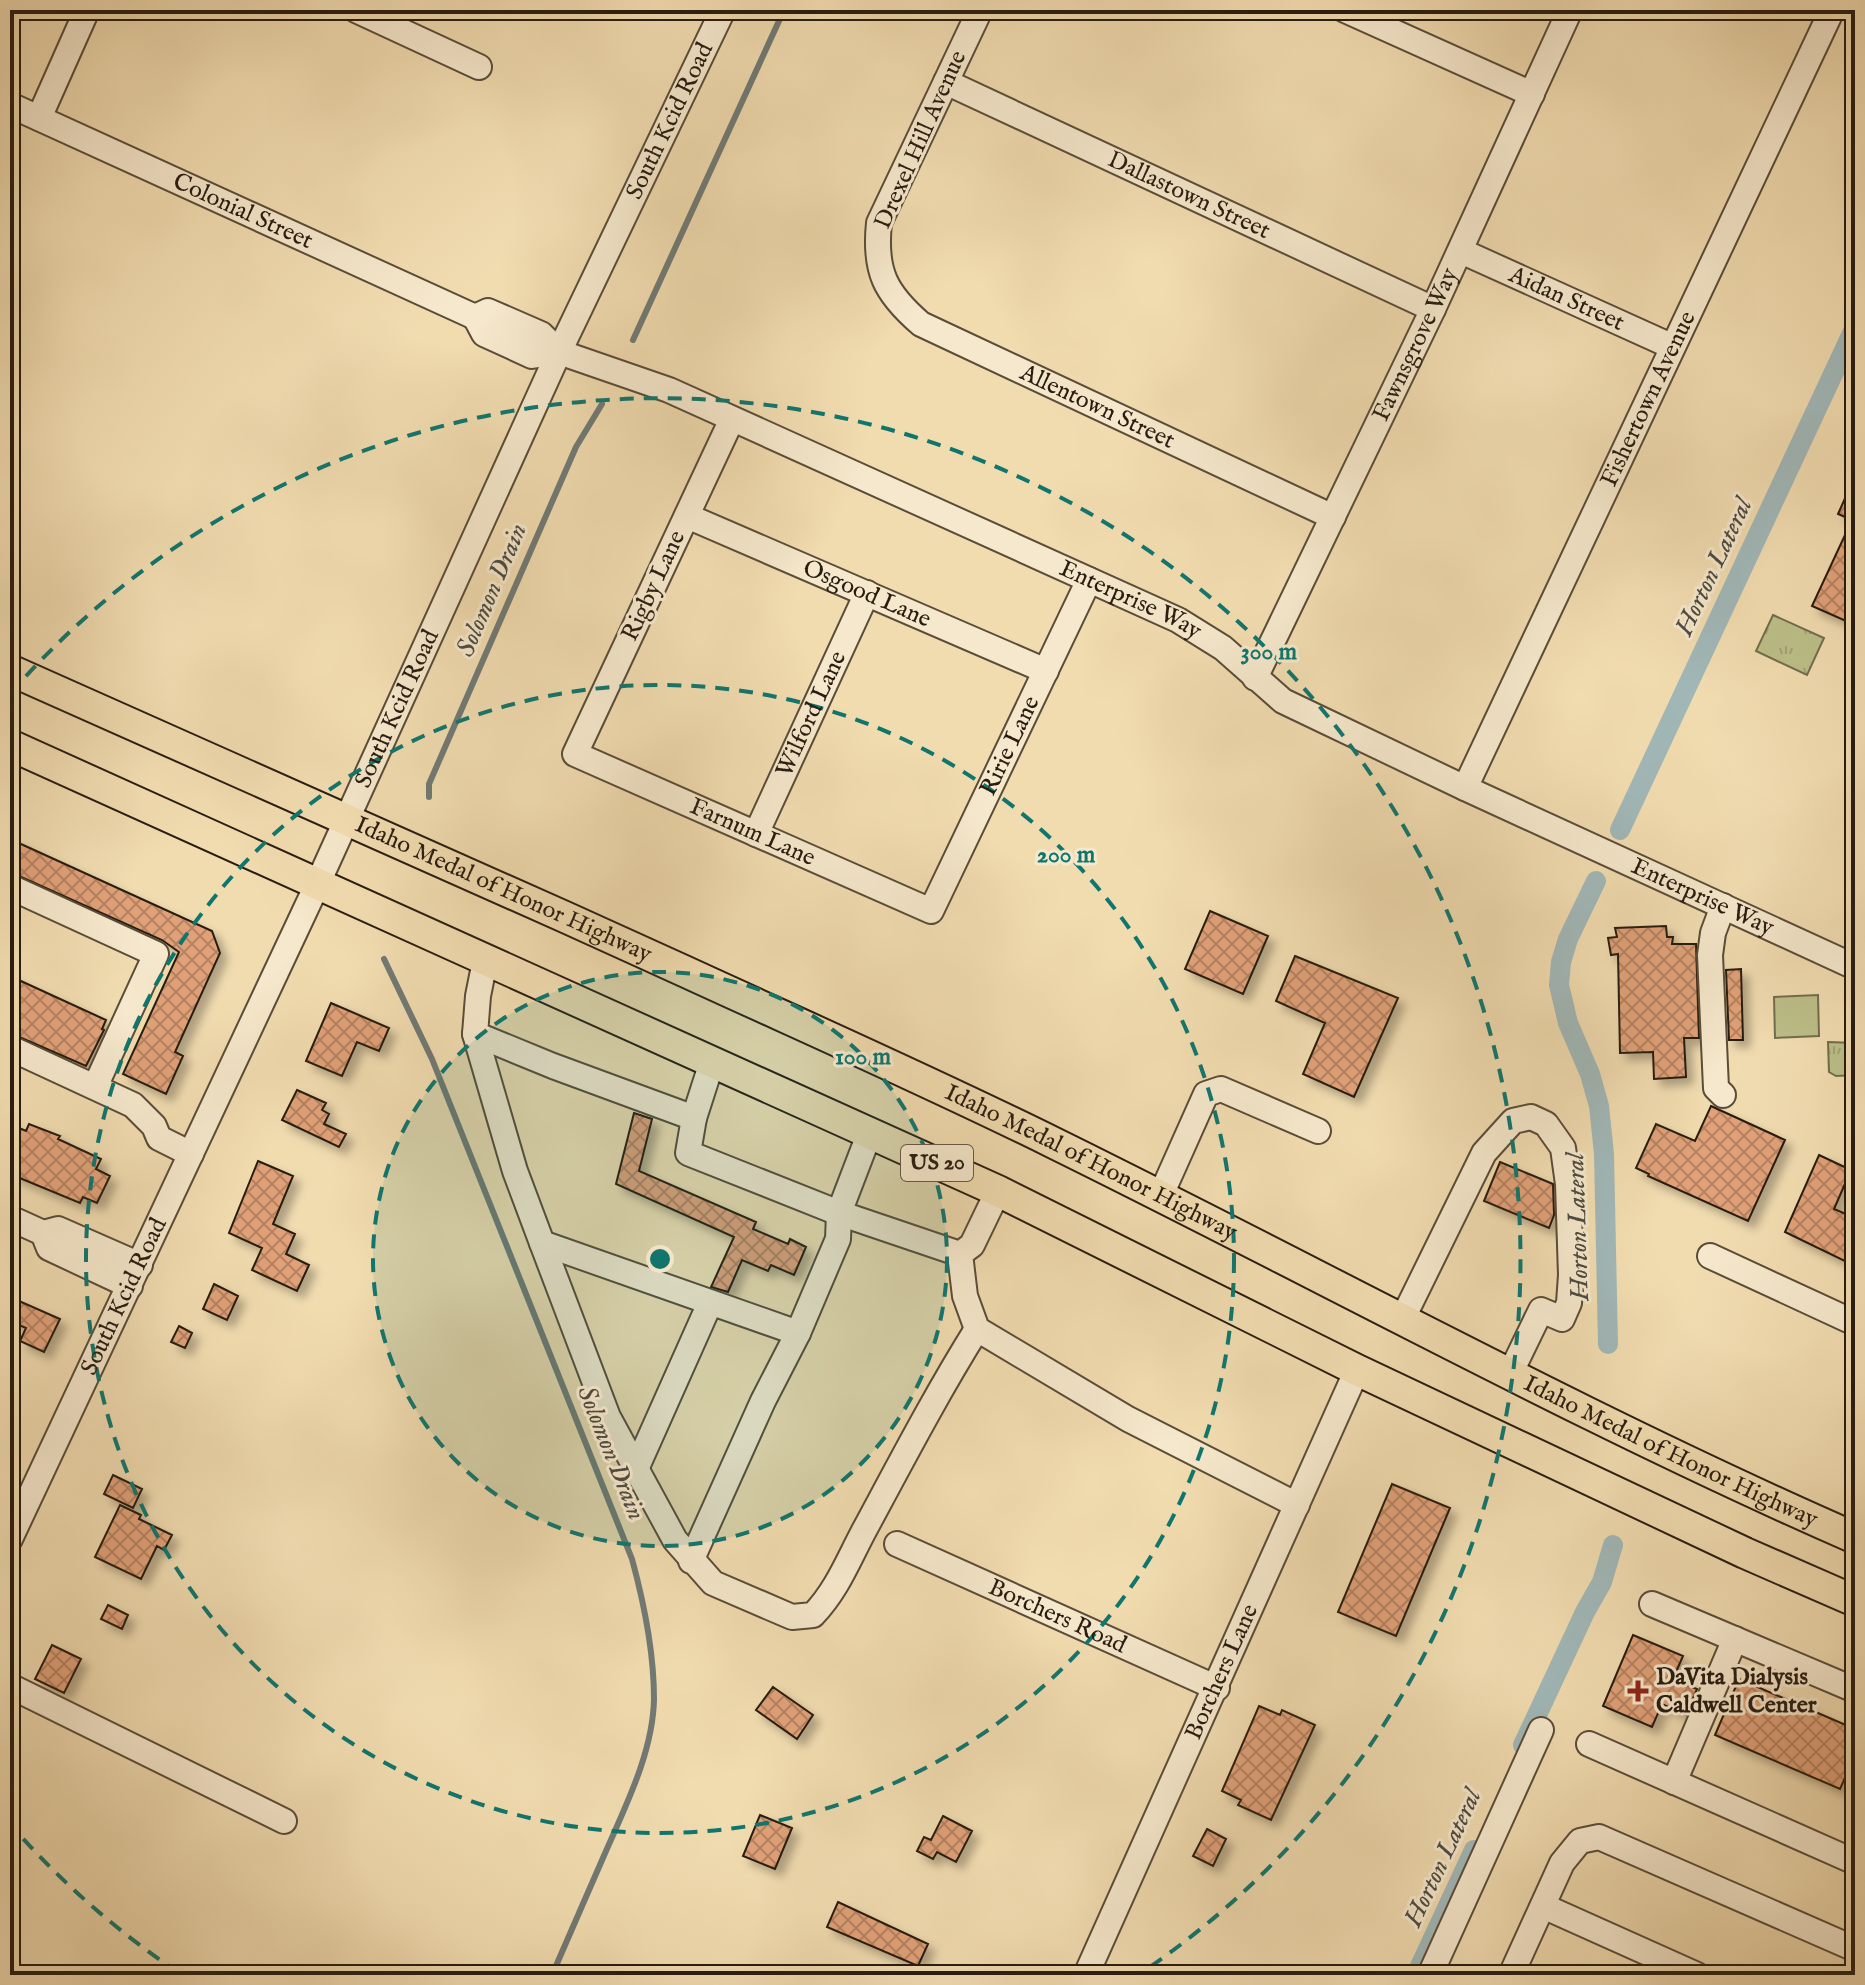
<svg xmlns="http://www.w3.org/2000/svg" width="1865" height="1985" font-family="'IM FELL English',serif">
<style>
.grass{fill:url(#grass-tufts);stroke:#726e4e;stroke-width:2}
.pitch{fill:#bcc08a;stroke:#726e4e;stroke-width:2}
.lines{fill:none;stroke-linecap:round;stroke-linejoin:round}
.stream{stroke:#717a75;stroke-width:6}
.canal{stroke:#a1b8b8;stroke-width:20}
.building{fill:url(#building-cross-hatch);stroke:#281c11;stroke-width:2;filter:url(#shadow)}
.minor-casing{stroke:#5a4c39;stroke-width:28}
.major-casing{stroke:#281c11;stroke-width:34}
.minor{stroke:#f6e8cc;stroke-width:24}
.major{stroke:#f1dcb0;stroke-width:30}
.ring{fill:none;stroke:#0f766e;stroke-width:4;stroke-dasharray:14 10}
.poi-dot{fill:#8f2418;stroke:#f6e8cc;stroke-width:3}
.labels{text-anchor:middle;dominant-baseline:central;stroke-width:6;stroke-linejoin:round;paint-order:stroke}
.shield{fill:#f6e8cc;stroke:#665949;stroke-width:2}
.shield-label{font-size:22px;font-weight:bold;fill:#281c11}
.street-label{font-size:24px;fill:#281c11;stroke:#f6e8cc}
.poi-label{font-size:24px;font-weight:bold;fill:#281c11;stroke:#f6e8cc;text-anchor:start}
.water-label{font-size:26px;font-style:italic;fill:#4c4b43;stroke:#f6e8cc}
.centre{fill:#0f766e;stroke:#f6e8cc;stroke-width:4}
.ring-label{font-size:24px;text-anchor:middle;font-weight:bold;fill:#0f766e;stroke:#f6e8cc;stroke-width:6;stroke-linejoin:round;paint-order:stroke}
</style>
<defs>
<pattern id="grass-tufts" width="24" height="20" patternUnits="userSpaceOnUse" patternTransform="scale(2)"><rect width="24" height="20" fill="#bcc08a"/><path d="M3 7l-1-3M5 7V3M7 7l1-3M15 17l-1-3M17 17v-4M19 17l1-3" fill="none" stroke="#a2a476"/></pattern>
<pattern id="building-cross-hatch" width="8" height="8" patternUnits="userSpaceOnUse" patternTransform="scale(2)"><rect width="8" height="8" fill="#e0a178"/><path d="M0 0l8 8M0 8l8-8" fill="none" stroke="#b68261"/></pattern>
<filter id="shadow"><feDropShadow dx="7" dy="7" stdDeviation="4" flood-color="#0004"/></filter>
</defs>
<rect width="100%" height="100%" fill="#f1dcb0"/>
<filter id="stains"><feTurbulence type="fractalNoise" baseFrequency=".0025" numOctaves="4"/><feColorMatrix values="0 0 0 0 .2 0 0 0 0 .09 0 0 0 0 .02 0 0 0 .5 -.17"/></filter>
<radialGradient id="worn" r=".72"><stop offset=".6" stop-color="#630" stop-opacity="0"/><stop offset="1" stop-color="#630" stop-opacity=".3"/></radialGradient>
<path class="grass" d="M1773 615 1824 638 1807 675 1756 651Z
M1828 1042 1855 1043V1075L1836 1076 1829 1072Z"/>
<path class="pitch" d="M1818 995 1819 1036 1775 1038 1774 997Z"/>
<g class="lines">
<path class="stream" d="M633 340 784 10
M429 797V784L576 447 602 404
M384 959 432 1059 632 1559C644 1603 654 1652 654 1699 653 1751 627 1803 606 1851 588 1892 570 1934 552 1975"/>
<path class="canal" d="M1620 830 1855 327
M1596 881 1568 939 1561 962 1559 985 1568 1023 1590 1074 1599 1106 1604 1154 1608 1344
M1523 1745 1585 1612 1602 1582 1613 1545
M1416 1975 1474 1850"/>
</g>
<path class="building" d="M1855 476V625L1812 606 1852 520 1838 514Z
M10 839 212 931 220 953 175 1052 183 1056 166 1094 123 1074 179 952 162 940 10 872Z
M1210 911 1268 936 1243 994 1185 969Z
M1666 926 1667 937H1673L1672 944H1696L1699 1038H1684L1686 1077 1654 1079 1653 1052 1620 1053 1618 954 1611 955 1608 938 1617 937 1615 928Z
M1295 956 1398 998 1354 1097 1303 1074 1325 1023 1276 1001Z
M1741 969 1743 1040H1729L1726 970Z
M10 976 106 1020 102 1029 104 1030 86 1066 10 1033Z
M331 1003 389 1028 379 1051 357 1042 342 1076 306 1061Z
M297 1090 326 1103 322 1110 329 1114 324 1124 346 1134 339 1147 282 1120Z
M1711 1106 1785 1140 1748 1221 1648 1176 1649 1174 1636 1168 1656 1124 1695 1141Z
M634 1113 652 1119 639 1171 756 1222 753 1229 788 1244 790 1239 806 1247 794 1275 771 1265 768 1271 742 1260 728 1292 711 1287 734 1237 616 1184Z
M10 1124 26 1131 29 1124 60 1136 58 1139 101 1159 96 1169 110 1176 97 1203 83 1197 80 1203 10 1174Z
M1819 1155 1851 1170 1834 1209 1855 1218V1266L1785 1232Z
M258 1161 293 1176 273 1224 295 1234 286 1254 309 1265 297 1291 252 1270 262 1248 229 1233Z
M1500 1162 1553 1184 1554 1215 1549 1228 1484 1201Z
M214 1284 238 1296 227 1320 203 1309Z
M19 1301 60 1319 44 1352 20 1341 26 1328 10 1321Z
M179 1326 192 1333 185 1348 171 1342Z
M113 1475 142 1489 133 1508 104 1494Z
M1392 1484 1450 1508 1396 1636 1338 1612Z
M120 1505 141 1515 139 1519 172 1535 164 1550 157 1546 141 1579 95 1557Z
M108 1605 128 1615 122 1629 101 1619Z
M1633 1635 1683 1656 1673 1679 1697 1689 1686 1715 1662 1704 1652 1727 1603 1706Z
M52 1645 81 1659 64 1693 35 1679Z
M1739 1679 1855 1729V1744L1846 1765 1850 1767 1840 1789 1715 1735Z
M773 1687 813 1715 797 1739 756 1710Z
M1259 1706 1280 1715 1282 1710 1315 1725 1271 1820 1238 1805 1241 1800 1222 1791Z
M760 1815 792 1828 775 1869 743 1856Z
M943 1816 972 1831 956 1862 937 1852 933 1859 917 1851 924 1837 931 1840Z
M1207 1829 1226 1839 1213 1866 1193 1856Z
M838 1902 928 1944 918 1966 827 1927Z"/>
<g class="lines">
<g class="minor-casing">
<g id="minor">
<path d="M356 10 479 67"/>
<path id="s1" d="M980 10 879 223C874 271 885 293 921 324L1333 517"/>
<path d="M1345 10 1532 94"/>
<path id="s2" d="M946 82 1433 309"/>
<path id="s3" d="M10 105 475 317"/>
<path d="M39 118 87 10"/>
<path id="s4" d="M1461 251 1671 346"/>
<path id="s5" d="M559 352 532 356 484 334 475 317 488 311 541 334 559 352 669 390 1178 620 1223 648 1283 701 1465 788 1855 967"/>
<path id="s6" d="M732 419 575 754 931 911 1089 580"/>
<path id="s7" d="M687 516 1046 671"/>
<path id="s8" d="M1255 678 1433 309 1570 10"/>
<path id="s9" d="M1465 788 1832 10"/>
<path id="s10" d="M756 834 867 593"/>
<path d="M10 887 156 954 95 1087"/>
<path d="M485 961 478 996 475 1034 553 1066 694 1118"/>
<path d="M475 1034 515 1171 542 1243 798 1333"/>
<path d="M10 1048 133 1105 154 1126 159 1138 191 1154"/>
<path d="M712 1062 694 1118 688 1153 839 1213 960 1254 972 1245 998 1191"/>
<path d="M1723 1095 1716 1088 1710 955 1713 933 1723 906"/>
<path d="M1160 1197 1206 1094 1221 1089 1318 1131"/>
<path d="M10 1218 43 1233 49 1248 130 1286"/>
<path d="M43 1233 58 1229 140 1265"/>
<path d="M542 1243 608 1417 675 1540 713 1583 792 1617 813 1615C838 1589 849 1558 866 1527 902 1460 937 1393 977 1329"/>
<path d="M960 1254 965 1296 977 1329 1128 1419 1297 1505"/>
<path d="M1710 1256 1855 1323"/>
<path d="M1402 1320 1484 1153 1513 1121 1531 1117 1546 1124 1563 1148 1568 1184 1571 1275 1569 1303 1562 1319 1541 1310 1510 1374"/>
<path d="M636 1469 710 1303"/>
<path id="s11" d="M10 1539 317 885 559 352 723 10"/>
<path id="s12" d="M897 1544 1217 1688"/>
<path d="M691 1561 763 1401 798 1333 838 1239 839 1213 870 1132"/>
<path d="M1652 1604 1855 1690"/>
<path d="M10 1686 284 1821"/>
<path d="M1589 1744 1855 1862"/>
<path d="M1674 1782 1735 1639"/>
<path d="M1543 1906 1697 1975"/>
<path id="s13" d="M1086 1975 1357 1370"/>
<path d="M1430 1975 1541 1730"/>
<path d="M1511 1975 1562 1863 1580 1841 1599 1837 1855 1949"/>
</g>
</g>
<g class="major-casing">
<g id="major">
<path id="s14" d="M10 670C235 769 460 869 684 971 808 1028 933 1083 1056 1144 1322 1275 1583 1419 1855 1538"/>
<path d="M10 745 998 1191 1357 1370 1745 1553 1855 1601"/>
</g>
</g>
<use href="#minor" class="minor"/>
<use href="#major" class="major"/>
</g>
<circle cx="660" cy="1259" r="287" fill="#0f766e" fill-opacity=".12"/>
<g class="ring">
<circle cx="660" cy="1259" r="287"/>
<circle cx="660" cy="1259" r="574"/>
<path d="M179 1973A861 861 0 0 1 10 1824M10 694A861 861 0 1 1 1141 1973"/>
</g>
<path class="poi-dot" d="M1634 1679h8v8h8v8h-8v8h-8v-8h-8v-8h8z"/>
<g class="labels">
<rect class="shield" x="901" y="1145" width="72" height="36" rx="6"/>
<g class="shield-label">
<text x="937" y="1163">US 20</text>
</g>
<g class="street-label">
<text stroke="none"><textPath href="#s11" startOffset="1564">South Kcid Road</textPath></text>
<text transform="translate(921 140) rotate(-66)">Drexel Hill Avenue</text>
<text stroke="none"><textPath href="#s2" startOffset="268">Dallastown Street</textPath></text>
<text stroke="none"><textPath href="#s3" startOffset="256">Colonial Street</textPath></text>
<text stroke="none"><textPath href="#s4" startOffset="116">Aidan Street</textPath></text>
<text stroke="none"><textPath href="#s8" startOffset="370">Fawnsgrove Way</textPath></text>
<text stroke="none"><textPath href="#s9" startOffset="430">Fishertown Avenue</textPath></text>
<text stroke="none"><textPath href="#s1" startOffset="546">Allentown Street</textPath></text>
<text transform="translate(654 586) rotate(-65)">Rigby Lane</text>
<text stroke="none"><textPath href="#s7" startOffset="196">Osgood Lane</textPath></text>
<text stroke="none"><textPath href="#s5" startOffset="820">Enterprise Way</textPath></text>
<text stroke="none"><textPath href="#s11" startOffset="916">South Kcid Road</textPath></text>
<text stroke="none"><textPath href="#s10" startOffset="132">Wilford Lane</textPath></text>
<text stroke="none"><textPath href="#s6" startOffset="942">Ririe Lane</textPath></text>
<text stroke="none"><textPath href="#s6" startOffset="564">Farnum Lane</textPath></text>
<text stroke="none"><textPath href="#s14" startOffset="540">Idaho Medal of Honor Highway</textPath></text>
<text stroke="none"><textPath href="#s5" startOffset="1468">Enterprise Way</textPath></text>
<text stroke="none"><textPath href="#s14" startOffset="1188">Idaho Medal of Honor Highway</textPath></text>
<text stroke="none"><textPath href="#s11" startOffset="268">South Kcid Road</textPath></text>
<text stroke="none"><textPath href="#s14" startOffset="1836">Idaho Medal of Honor Highway</textPath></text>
<text stroke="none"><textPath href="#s12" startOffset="176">Borchers Road</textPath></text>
<text stroke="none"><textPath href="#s13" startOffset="332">Borchers Lane</textPath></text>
</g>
<g class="poi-label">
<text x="1656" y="1677">DaVita Dialysis<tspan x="1656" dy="28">Caldwell Center</tspan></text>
</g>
<g class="water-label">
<text transform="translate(1714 567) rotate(-65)">Horton Lateral</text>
<text transform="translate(492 590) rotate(-67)">Solomon Drain</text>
<text transform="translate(1578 1227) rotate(-92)">Horton Lateral</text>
<text transform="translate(611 1453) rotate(68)">Solomon Drain</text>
<text transform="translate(1443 1858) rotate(-65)">Horton Lateral</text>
</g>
</g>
<circle cx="660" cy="1259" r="12" class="centre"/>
<g class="ring-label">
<text x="1269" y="659">300 m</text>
<text x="1066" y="862">200 m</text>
<text x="863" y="1064">100 m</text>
</g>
<rect width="1865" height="1985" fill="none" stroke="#f1dcb0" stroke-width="40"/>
<rect x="12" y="12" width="1841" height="1961" fill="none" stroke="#281c11" stroke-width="4"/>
<rect x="20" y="20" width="1825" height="1945" fill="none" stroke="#281c11" stroke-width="2"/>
<rect width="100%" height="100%" filter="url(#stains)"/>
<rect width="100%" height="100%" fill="url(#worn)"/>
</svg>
